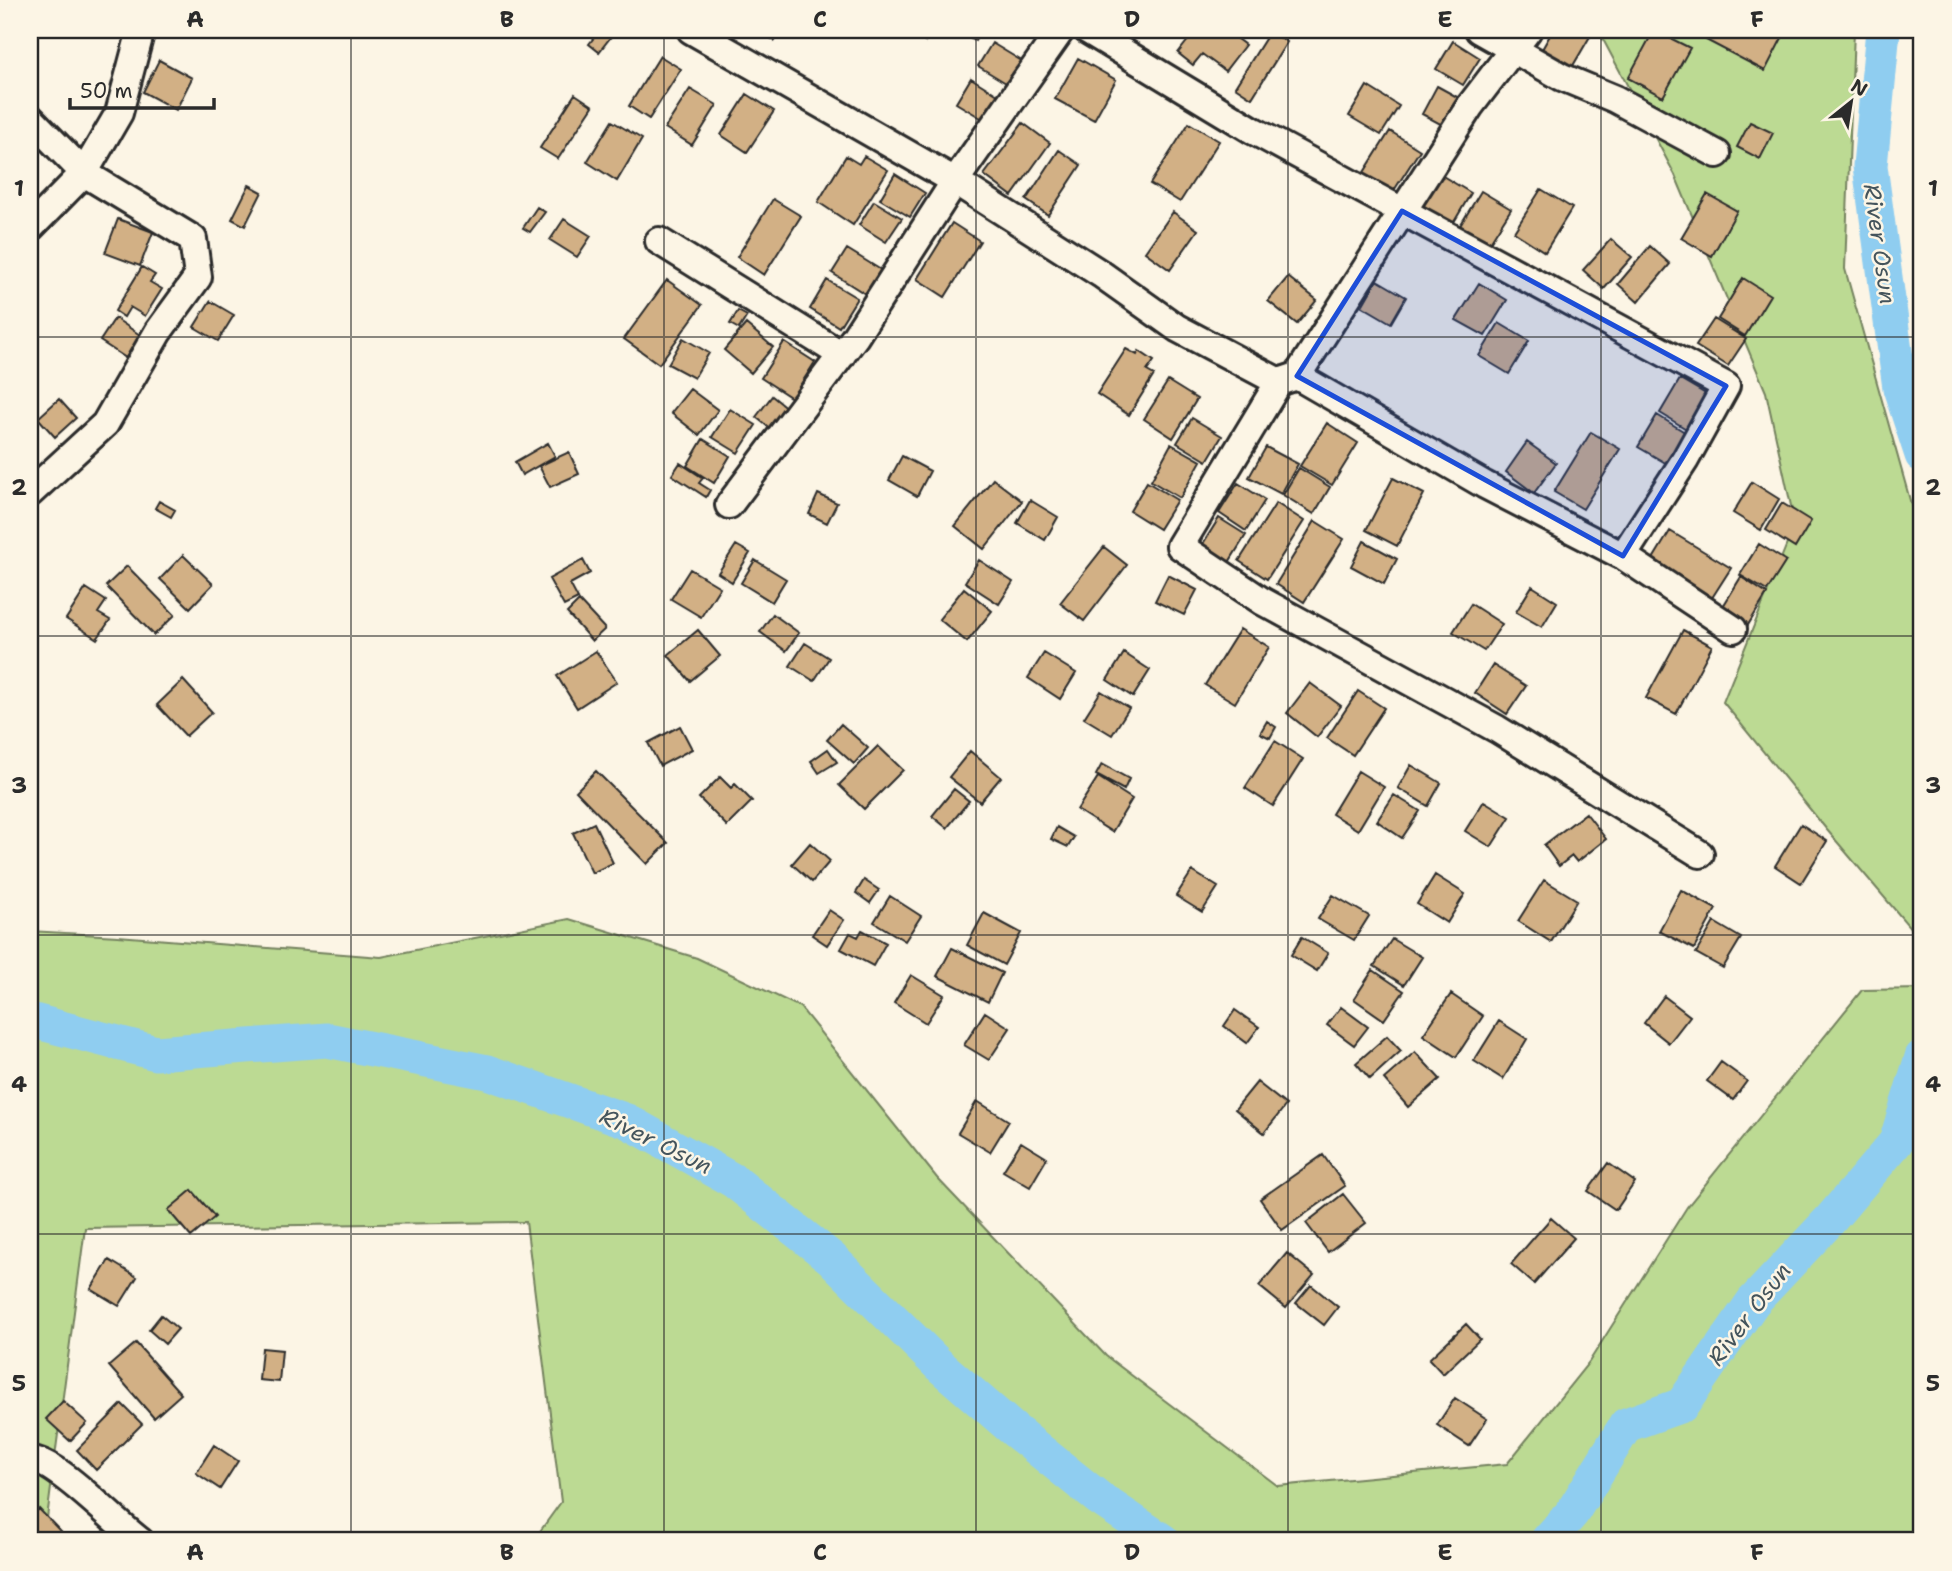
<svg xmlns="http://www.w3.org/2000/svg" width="1952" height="1571" font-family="'Shantell Sans',sans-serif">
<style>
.green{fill:#bcda93;stroke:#74825f;stroke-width:2}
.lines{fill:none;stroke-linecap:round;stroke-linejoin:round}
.river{stroke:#8fcdf0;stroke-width:35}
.building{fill:#d2b085;stroke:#2b2b2b;stroke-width:2}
.minor-casing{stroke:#2b2b2b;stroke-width:32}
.minor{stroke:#fcf5e5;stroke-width:26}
.marked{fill:#1d4ed8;fill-opacity:0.2;stroke:#1d4ed8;stroke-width:5;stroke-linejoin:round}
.grid{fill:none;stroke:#2b2b2b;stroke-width:2;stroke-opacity:0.55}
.labels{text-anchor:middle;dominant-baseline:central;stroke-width:5;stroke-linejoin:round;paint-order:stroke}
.water-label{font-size:23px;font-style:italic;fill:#44545c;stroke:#fcf5e5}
.neatline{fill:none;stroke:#2b2b2b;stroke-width:2.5}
.grid-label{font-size:23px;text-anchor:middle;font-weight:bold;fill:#2b2b2b}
</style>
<rect width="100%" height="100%" fill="#fcf5e5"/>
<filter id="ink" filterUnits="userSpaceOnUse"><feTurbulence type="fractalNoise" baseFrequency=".0143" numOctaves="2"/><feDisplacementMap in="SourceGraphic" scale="14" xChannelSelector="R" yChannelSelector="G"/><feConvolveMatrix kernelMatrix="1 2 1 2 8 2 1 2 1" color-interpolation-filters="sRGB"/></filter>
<g filter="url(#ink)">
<path class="green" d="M1598 30H1854L1845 269 1922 543V895L1912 930 1827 830 1723 702 1795 524 1766 392 1675 175Z
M569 919 697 958 800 1007 937 1178 1106 1356 1278 1486 1507 1464 1589 1362 1687 1207 1862 990 1922 989V1524L1908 1541H533L561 1502 526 1222 85 1228 44 1541H30V931L118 936 381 957Z"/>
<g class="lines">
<path class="river" d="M1883 30 1870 166 1900 388 1922 455
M30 1020 156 1053 327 1040 487 1072 627 1121 734 1181 831 1258 939 1365 1014 1430 1100 1499 1163 1541
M1547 1541 1572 1513 1626 1425 1682 1405 1753 1302 1830 1220 1896 1142 1922 1057"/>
</g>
<path class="building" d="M600 30H616L599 52 589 44Z
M757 30H782L775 41Z
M902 30H931L925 42Z
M955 30H981L975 41Z
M1196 30H1225L1245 45 1225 71 1202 54 1193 65 1178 53Z
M1553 30H1587L1592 33 1571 69 1541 51Z
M1654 30 1690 48 1663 97 1628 78Z
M1711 30H1769L1768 31 1782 38 1765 71 1706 40Z
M1270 31 1287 42 1252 98 1235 87Z
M1453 41 1480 58 1463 85 1436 69Z
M992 43 1025 63 1011 86 978 66Z
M660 56 681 69 649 119 629 106Z
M1078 58 1116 80 1094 120 1055 99Z
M159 60 192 78 176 110 143 92Z
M971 78 1001 97 986 121 956 103Z
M1367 86 1399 106 1381 135 1349 116Z
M1437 86 1459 98 1444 126 1422 114Z
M690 89 717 105 692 145 665 128Z
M575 94 593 106 558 159 540 148Z
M747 94 774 111 747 152 721 135Z
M612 121 642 139 617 181 587 162Z
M1750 122 1773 133 1760 159 1737 147Z
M1023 123 1050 143 1012 196 984 175Z
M1189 123 1219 141 1180 202 1150 184Z
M1390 131 1420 150 1393 192 1363 174Z
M1059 150 1081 165 1048 215 1026 200Z
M846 156 859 164 864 156 888 170 853 225 818 202Z
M895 174 925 193 910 217 880 199Z
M1441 175 1471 193 1451 227 1421 209Z
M249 185 262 192 245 226 232 219Z
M1541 189 1572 208 1545 252 1514 232Z
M1481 191 1511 209 1487 247 1458 229Z
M1707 194 1737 211 1712 256 1681 238Z
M773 199 801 216 764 275 737 257Z
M874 201 902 218 886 242 859 225Z
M537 207 545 212 530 232 523 228Z
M1173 212 1198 230 1170 270 1145 252Z
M118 219 153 232 140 266 105 253Z
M564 219 591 236 577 257 550 240Z
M952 223 980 241 945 297 917 279Z
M1611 239 1632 257 1604 289 1583 270Z
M1650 246 1670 264 1638 302 1618 284Z
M847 249 881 270 867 295 832 273Z
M142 267 155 275 150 282 162 289 145 316 130 307 124 317 115 311Z
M1288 277 1317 300 1297 324 1268 301Z
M1743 278 1770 295 1745 336 1718 319Z
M667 280 702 305 659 364 624 339Z
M827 280 857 298 839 327 810 309Z
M1377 280 1406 297 1391 323 1362 306Z
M1479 283 1507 300 1485 336 1456 320Z
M210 301 234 315 218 341 194 327Z
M738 311 747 316 739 329 730 324Z
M115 318 140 335 126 358 100 341Z
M1714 319 1746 339 1728 366 1696 346Z
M1499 323 1529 341 1509 374 1479 356Z
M746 324 773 347 751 373 724 350Z
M683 338 709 353 694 378 668 364Z
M784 342 815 362 792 398 761 378Z
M1126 349 1137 355 1139 351 1154 361 1147 371 1154 375 1129 415 1097 394Z
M1680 379 1709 396 1688 430 1660 413Z
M1168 381 1197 399 1173 438 1144 419Z
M690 389 718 410 699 435 671 413Z
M772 396 788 409 772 430 756 417Z
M59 399 76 418 55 437 38 418Z
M730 409 756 425 738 453 712 437Z
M1657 415 1688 434 1669 465 1638 447Z
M1192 418 1222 436 1207 461 1177 443Z
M1327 423 1358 443 1332 485 1300 466Z
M1591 432 1620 449 1583 509 1554 492Z
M703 439 730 456 714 483 687 466Z
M1527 442 1556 463 1534 493 1506 472Z
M548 443 555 456 522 475 515 462Z
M1171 444 1201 461 1180 498 1151 481Z
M1266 447 1298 464 1281 494 1249 477Z
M569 452 579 474 550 487 539 466Z
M902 456 930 471 917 496 889 480Z
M680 463 703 478 699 483 710 490 706 497 672 475Z
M1299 468 1330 487 1314 514 1283 495Z
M1393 478 1424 494 1397 546 1366 530Z
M993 479 1022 501 984 549 955 526Z
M1147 482 1177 500 1159 529 1130 511Z
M1752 482 1779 499 1761 530 1733 513Z
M1238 483 1265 500 1246 531 1219 513Z
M818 494 837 503 827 523 809 514Z
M1030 500 1058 517 1045 540 1017 523Z
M159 501 175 510 171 517 155 508Z
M1276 503 1304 521 1267 579 1239 561Z
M1782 503 1811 521 1795 548 1766 530Z
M1219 518 1246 535 1226 567 1199 550Z
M1315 521 1344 539 1304 602 1276 584Z
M1670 531 1731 568 1710 601 1650 564Z
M1364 541 1397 559 1384 584 1351 566Z
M1759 544 1786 561 1767 591 1740 575Z
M736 545 750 553 732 582 718 573Z
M1104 547 1127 565 1084 621 1060 603Z
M183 555 213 584 190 608 160 579Z
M583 560 590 573 570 584 578 599 564 606 549 579Z
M755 560 786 579 772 602 741 583Z
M979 560 1013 582 999 604 965 582Z
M127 566 175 615 154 635 106 586Z
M690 569 720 587 701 617 671 599Z
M1168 575 1197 590 1184 615 1155 601Z
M1741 577 1767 594 1748 625 1722 608Z
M1532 586 1557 602 1542 627 1516 612Z
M86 588 106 601 98 613 110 620 97 639 66 619Z
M964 588 992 611 967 642 939 619Z
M579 601 605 629 592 641 567 613Z
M1471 604 1502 624 1484 651 1453 632Z
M773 614 799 633 786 651 760 632Z
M1240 629 1269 647 1235 703 1205 685Z
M698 630 720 656 690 681 668 655Z
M1683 630 1712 646 1676 714 1646 698Z
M805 643 829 658 814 681 790 666Z
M596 651 617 682 577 708 557 676Z
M1044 653 1076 673 1060 699 1028 678Z
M1124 653 1150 670 1133 697 1107 680Z
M1493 665 1526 686 1507 714 1475 693Z
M183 680 212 712 186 736 157 705Z
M1310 683 1341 706 1317 737 1287 713Z
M1101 691 1129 708 1112 735 1084 718Z
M1358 691 1384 708 1353 755 1327 738Z
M1267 721 1276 727 1270 738 1260 733Z
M841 724 868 748 854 764 827 740Z
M680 726 692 749 660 766 648 743Z
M1275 741 1303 759 1273 806 1245 788Z
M878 746 903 770 864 809 839 785Z
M828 749 837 762 819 773 811 761Z
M970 751 1001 777 980 802 949 777Z
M1102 764 1129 779 1124 790 1096 775Z
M1411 765 1441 783 1428 806 1398 788Z
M596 771 668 843 647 864 576 791Z
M1358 771 1384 787 1358 830 1332 814Z
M720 777 731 788 735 784 752 801 727 826 699 798Z
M1098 777 1132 799 1112 832 1077 810Z
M954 789 969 801 947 828 932 816Z
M1394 795 1420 811 1402 838 1377 821Z
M1484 801 1510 817 1491 847 1465 831Z
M1586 813 1606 839 1577 862 1572 856 1559 866 1544 845Z
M594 823 613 863 592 873 573 833Z
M1801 824 1827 841 1801 883 1775 866Z
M1057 827 1074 837 1068 847 1051 839Z
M810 843 830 861 812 882 792 864Z
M1192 871 1218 887 1202 912 1176 896Z
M1435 875 1465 894 1447 923 1417 904Z
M864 880 879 890 870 903 856 893Z
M1544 880 1577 900 1551 942 1518 921Z
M1681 890 1716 909 1694 949 1659 931Z
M1333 895 1369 916 1354 940 1318 919Z
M890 896 921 916 905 941 874 922Z
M829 910 844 920 827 945 812 935Z
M984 913 1021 933 1004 965 967 945Z
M1714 922 1741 938 1723 968 1696 953Z
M862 930 886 943 873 966 841 949 850 933 858 937Z
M1302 937 1328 953 1317 971 1291 955Z
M1392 939 1422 957 1404 985 1374 966Z
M952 948 1002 973 988 1002 937 976Z
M1373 970 1404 991 1384 1020 1354 999Z
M911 975 944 995 926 1023 894 1003Z
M1451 994 1483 1016 1456 1057 1423 1035Z
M1664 996 1690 1016 1669 1043 1644 1023Z
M1341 1007 1368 1027 1354 1045 1327 1025Z
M1235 1010 1259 1027 1247 1043 1224 1026Z
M985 1012 1010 1028 989 1060 964 1045Z
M1499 1021 1527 1039 1503 1079 1474 1061Z
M1387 1036 1401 1051 1370 1079 1356 1063Z
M1415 1052 1440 1079 1408 1107 1384 1079Z
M1721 1062 1747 1081 1733 1100 1707 1081Z
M1257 1082 1286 1105 1264 1133 1235 1109Z
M977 1101 1009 1121 990 1152 958 1133Z
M1021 1142 1047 1158 1030 1187 1003 1171Z
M1323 1155 1345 1186 1282 1230 1260 1199Z
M1608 1163 1635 1182 1616 1210 1588 1191Z
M192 1190 215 1217 191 1237 168 1210Z
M1343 1194 1366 1223 1328 1252 1306 1223Z
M1551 1218 1574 1238 1534 1284 1511 1264Z
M1287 1253 1314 1275 1286 1308 1259 1286Z
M109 1260 137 1277 119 1306 91 1289Z
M1311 1285 1338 1307 1324 1325 1296 1303Z
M161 1315 178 1329 165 1344 149 1330Z
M1466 1324 1480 1339 1443 1374 1429 1359Z
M136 1343 181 1394 154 1418 109 1366Z
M262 1348 282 1350 279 1382 259 1380Z
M1455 1398 1487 1419 1469 1446 1437 1425Z
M63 1401 87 1423 70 1441 46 1419Z
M122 1404 142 1424 96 1470 77 1450Z
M214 1445 238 1461 220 1489 196 1473Z
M39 1509 61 1532 51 1541H30V1517Z"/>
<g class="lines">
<g class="minor-casing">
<path id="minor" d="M691 30 955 181 1101 274 1177 328 1279 382
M1087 30 1254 131 1726 386 1685 460 1623 556
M1479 30 1562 77 1615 99 1717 154
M30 118 84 173 193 239 198 277 158 332 105 424 30 493
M30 228 84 173 119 113 141 30
M659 241 842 355
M1297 376 1470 106 1528 30
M729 505 855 337 955 181 1061 30
M1700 854 1497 729 1262 601 1180 546 1279 382 1297 376 1485 485 1623 556 1733 629
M30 1460C55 1458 116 1524 140 1541"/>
</g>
<use href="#minor" class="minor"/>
</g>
</g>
<path class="marked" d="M1402 211 1726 386 1623 556 1297 376Z"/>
<path class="grid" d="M351 30V1541M664 30V1541M976 30V1541M1288 30V1541M1601 30V1541M30 337H1922M30 636H1922M30 935H1922M30 1234H1922"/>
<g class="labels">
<g class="water-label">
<text transform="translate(1880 244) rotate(82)">River Osun</text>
<text transform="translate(656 1141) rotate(26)">River Osun</text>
<text transform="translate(1749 1314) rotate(-53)">River Osun</text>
</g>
</g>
<rect width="1952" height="1571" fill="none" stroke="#fcf5e5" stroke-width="77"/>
<g transform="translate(1851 102) rotate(30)" stroke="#fcf5e5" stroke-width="5" paint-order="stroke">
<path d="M0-5L12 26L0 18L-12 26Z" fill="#2b2b2b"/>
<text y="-10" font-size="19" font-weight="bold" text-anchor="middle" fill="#2b2b2b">N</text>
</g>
<path d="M70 98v10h144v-10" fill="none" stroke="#2b2b2b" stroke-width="3.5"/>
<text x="80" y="98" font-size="21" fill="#2b2b2b" stroke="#fcf5e5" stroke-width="5" paint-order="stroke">50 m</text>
<rect x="38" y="38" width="1875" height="1494" class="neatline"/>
<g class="grid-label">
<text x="195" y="27">A</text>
<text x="507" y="27">B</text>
<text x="820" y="27">C</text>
<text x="1132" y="27">D</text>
<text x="1445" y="27">E</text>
<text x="1757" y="27">F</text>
<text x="19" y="196">1</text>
<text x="1933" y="196">1</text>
<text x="19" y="495">2</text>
<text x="1933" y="495">2</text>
<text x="19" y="793">3</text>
<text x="1933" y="793">3</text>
<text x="19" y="1092">4</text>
<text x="1933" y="1092">4</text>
<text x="19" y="1391">5</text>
<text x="1933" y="1391">5</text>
<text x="195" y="1560">A</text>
<text x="507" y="1560">B</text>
<text x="820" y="1560">C</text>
<text x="1132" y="1560">D</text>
<text x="1445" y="1560">E</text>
<text x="1757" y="1560">F</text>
</g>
</svg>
